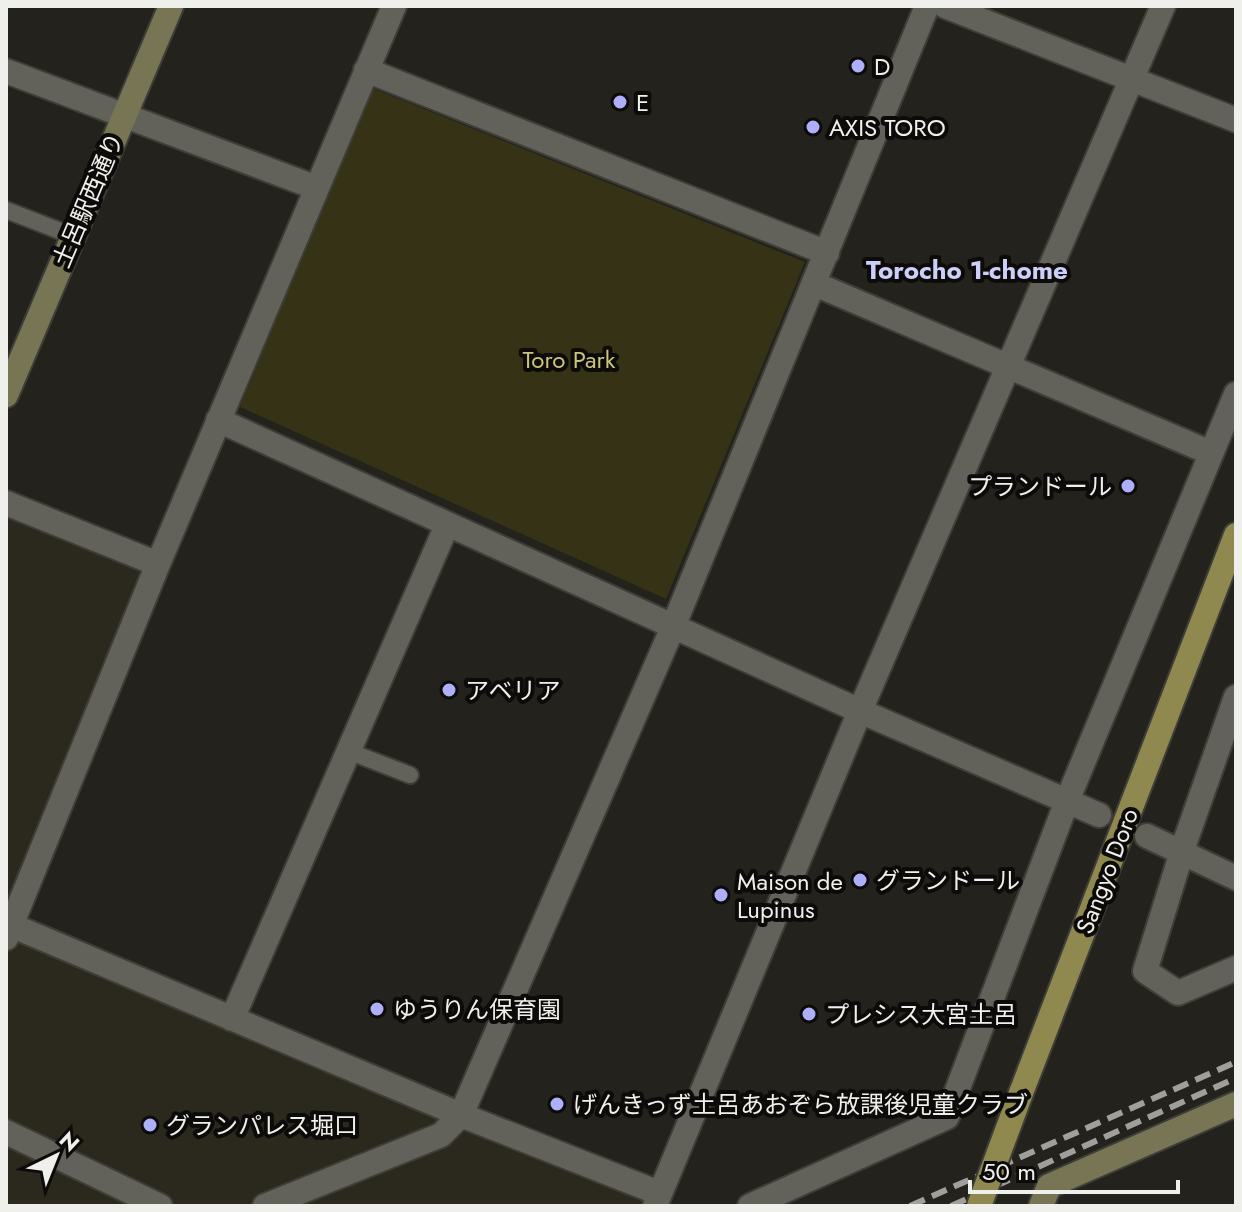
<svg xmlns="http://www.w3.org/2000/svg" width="1242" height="1212" font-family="Jost,'Noto Sans JP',sans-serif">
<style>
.built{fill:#2b291d}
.green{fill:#353215}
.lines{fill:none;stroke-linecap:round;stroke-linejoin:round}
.lane-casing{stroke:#3e3d38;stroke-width:20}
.street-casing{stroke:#3e3d38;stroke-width:28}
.secondary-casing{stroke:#3e3d38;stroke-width:28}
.primary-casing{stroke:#3e3d38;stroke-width:28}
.lane{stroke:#62615a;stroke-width:16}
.street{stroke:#62615a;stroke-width:24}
.secondary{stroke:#787554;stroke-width:24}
.primary{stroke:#8f894f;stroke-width:24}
.rail{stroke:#a09f9b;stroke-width:6;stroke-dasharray:16 8;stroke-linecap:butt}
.primary-bridge-casing{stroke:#3e3d38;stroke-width:28;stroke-linecap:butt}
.primary-bridge{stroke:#8f894f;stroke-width:24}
.poi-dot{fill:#adaffb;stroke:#0c0b09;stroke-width:3}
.labels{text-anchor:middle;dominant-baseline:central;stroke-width:8;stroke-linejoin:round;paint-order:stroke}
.poi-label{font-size:24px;fill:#efefeb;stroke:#0c0b09;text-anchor:start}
.street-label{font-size:24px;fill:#efefeb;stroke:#0c0b09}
.park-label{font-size:24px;fill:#cdc47a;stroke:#0c0b09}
.neighbourhood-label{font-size:26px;font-weight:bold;fill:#cccffa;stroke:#0c0b09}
</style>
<rect width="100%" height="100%" fill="#23221c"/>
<path class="built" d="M6 507 160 567 13 936 654 1195 651 1206H6Z"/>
<path class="green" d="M372 88 805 262 666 599 240 407Z"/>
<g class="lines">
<g class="lane-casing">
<path id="lane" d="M6 210 73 236
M348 751 410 775"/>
</g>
<g class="street-casing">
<path id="street" d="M945 6 1236 120
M366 70 827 253
M6 71 317 188
M815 284 1211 453
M218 420 860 711 1099 815
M6 503 158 564 6 938
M158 564 394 6
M1236 697 1185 842 1145 971 1178 993 1236 968
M1147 836 1236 878
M6 923 461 1115 659 1193
M232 1019 447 525
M6 1132 160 1206
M265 1206 441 1135 461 1115 673 627 927 6
M655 1206 860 711 1163 6
M750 1206 947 1117 1067 801 1236 394"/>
</g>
<g class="secondary-casing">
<path id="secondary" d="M6 395 171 6
M1041 1206 1049 1186 1236 1104"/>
</g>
<g class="primary-casing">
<path id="primary" d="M1021 1093 1236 535"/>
</g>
<use href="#lane" class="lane"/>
<use href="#street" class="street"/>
<use href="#secondary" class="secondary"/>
<use href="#primary" class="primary"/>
<path class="rail" d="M910 1206 1236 1062
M951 1206 1236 1078"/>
<g class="primary-bridge-casing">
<path id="primary-bridge" d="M979 1206 1021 1093"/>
</g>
<use href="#primary-bridge" class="primary-bridge"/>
</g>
<g class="poi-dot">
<circle cx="858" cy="66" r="8"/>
<circle cx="620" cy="102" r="8"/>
<circle cx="813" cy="127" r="8"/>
<circle cx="1128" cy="486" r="8"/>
<circle cx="449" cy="690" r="8"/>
<circle cx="860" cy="880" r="8"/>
<circle cx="721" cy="895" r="8"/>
<circle cx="377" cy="1009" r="8"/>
<circle cx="809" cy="1014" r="8"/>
<circle cx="557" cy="1104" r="8"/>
<circle cx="150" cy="1125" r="8"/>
</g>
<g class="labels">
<g class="poi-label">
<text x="874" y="66">D</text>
<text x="636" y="102">E</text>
<text x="829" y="127">AXIS TORO</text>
<text x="1112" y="486" text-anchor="end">プランドール</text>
<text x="465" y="690">アベリア</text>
<text x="876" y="880">グランドール</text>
<text x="737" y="881">Maison de<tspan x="737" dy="28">Lupinus</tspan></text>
<text x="393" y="1009">ゆうりん保育園</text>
<text x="825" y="1014">プレシス大宮土呂</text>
<text x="573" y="1104">げんきっず土呂あおぞら放課後児童クラブ</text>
<text x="166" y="1125">グランパレス堀口</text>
</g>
<g class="street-label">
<text transform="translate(88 200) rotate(-67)">土呂駅西通り</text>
<text transform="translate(1107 871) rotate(-69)">Sangyo Doro</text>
</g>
<g class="park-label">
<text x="569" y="359">Toro Park</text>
</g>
<g class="neighbourhood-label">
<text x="967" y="270">Torocho 1-chome</text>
</g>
</g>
<rect width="1242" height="1212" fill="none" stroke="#efefeb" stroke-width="16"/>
<g transform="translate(56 1156) rotate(43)" stroke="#0c0b09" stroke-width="6" paint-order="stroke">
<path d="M0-6L14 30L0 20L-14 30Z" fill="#efefeb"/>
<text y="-12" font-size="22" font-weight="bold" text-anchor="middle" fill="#efefeb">N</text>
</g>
<path d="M970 1180v12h208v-12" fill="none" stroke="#efefeb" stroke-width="4"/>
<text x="982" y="1180" font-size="24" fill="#efefeb" stroke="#0c0b09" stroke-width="6" paint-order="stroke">50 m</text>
</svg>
